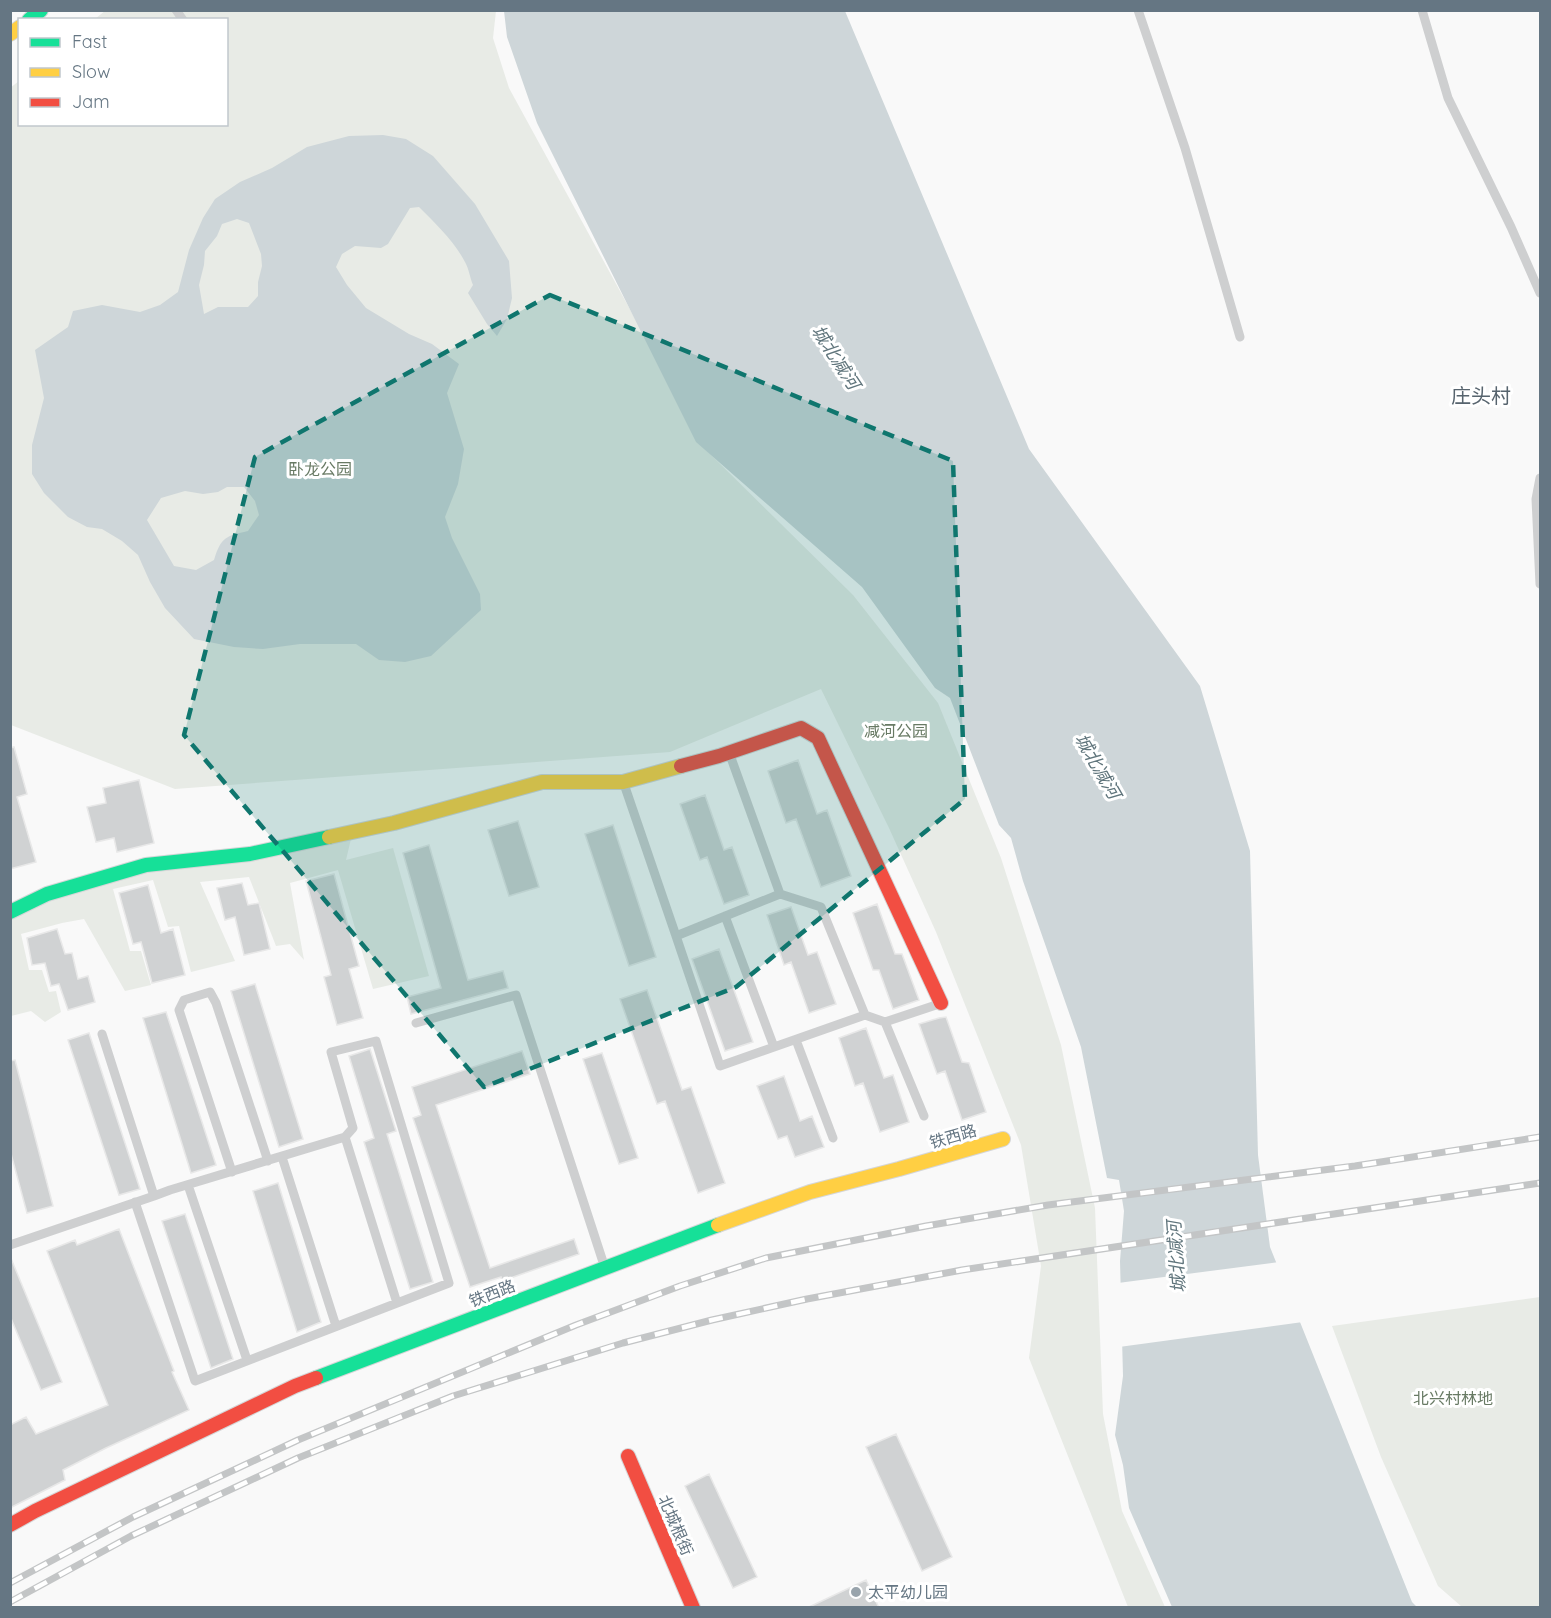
<svg xmlns="http://www.w3.org/2000/svg" width="1551" height="1618" font-family="Quicksand,'Noto Sans SC',sans-serif">
<style>
.green{fill:#e8ebe6}
.water{fill:#ced6d9;fill-rule:evenodd}
.pier{fill:#f9f9f9}
.building{fill:#d0d2d3;stroke:#e8e8e8;stroke-width:1.5}
.lines{fill:none;stroke-linecap:round;stroke-linejoin:round}
.fast-casing{stroke:#d5d6d7;stroke-width:16}
.slow-casing{stroke:#d5d6d7;stroke-width:16}
.jam-casing{stroke:#d5d6d7;stroke-width:16}
.lane{stroke:#cecfd0;stroke-width:9}
.fast{stroke:#16e098;stroke-width:14}
.slow{stroke:#ffcf43;stroke-width:14}
.jam{stroke:#f24e42;stroke-width:14}
.rail-casing{stroke:#c3c5c6;stroke-width:7}
.rail{stroke:#fff;stroke-width:4.5;stroke-dasharray:14;stroke-linecap:butt}
.marked{fill:#0f766e;fill-opacity:0.2;stroke:#0f766e;stroke-width:4.5;stroke-dasharray:12 8;stroke-linejoin:round}
.poi-dot{fill:#99a4ac;stroke:#fff;stroke-width:2}
.labels{text-anchor:middle;dominant-baseline:central;stroke-width:6;stroke-linejoin:round;paint-order:stroke}
.park-label{font-size:16px;fill:#687a64;stroke:#fff}
.street-label{font-size:16px;fill:#657683;stroke:#fff}
.poi-label{font-size:16px;fill:#657683;stroke:#fff;text-anchor:start}
.water-label{font-size:18px;font-style:italic;fill:#60757c;stroke:#fff}
.quarter-label{font-size:20px;fill:#57646e;stroke:#fff}
</style>
<rect width="100%" height="100%" fill="#f9f9f9"/>
<path class="green" d="M106 10 496 11 493 38 509 88 708 452 853 595 938 703 1001 858 1061 1045 1095 1208 1103 1414 1122 1511 1165 1607H1128L1029 1358 1041 1266 1021 1145 936 932 889 828 821 689 670 752 175 789 11 725 10 88 19 81 20 124H226V20L95 19Z
M354 826 346 860 393 848 429 976 373 989 338 870 290 883 304 960 290 944 276 946 249 877 200 882 235 961 191 972 179 926 168 927 153 880 113 889 130 951H141L151 985 125 991 84 919 62 923 21 934 29 970H42L49 992 56 991 61 1012 45 1022 31 1011 11 1016 10 920 63 883 271 844Z
M1540 1297V1607H1462L1438 1586 1381 1457 1332 1326Z"/>
<path class="water" d="M504 11H845L1029 449 1200 686 1250 851 1258 1155 1270 1247 1412 1602 1417 1607H1172L1129 1508 1123 1465 1115 1435 1123 1376 1120 1261 1124 1211 1119 1180 1107 1178 1081 1047 1023 881 1011 838 999 825 950 698 935 688 862 587 696 442 537 123 507 37Z
M383 135 406 139 433 156 475 204 509 261 512 298 507 319 497 336 487 324 468 293 473 285C470 278 469 269 465 262 454 241 436 224 419 207L410 208 388 244 381 248 355 246 342 254 336 267 347 285 366 308 409 334 432 344 459 364 447 393 464 449 458 484 445 517 452 538 480 594 481 610 431 656 405 662 379 660 356 644H300L263 649 234 647 194 639 165 608 150 582 138 555 122 541 102 529 87 527 68 517 44 493 32 474V445L44 398 35 350 68 327 73 311 102 305 140 312 160 305 178 292 189 250 203 218 215 199 240 182 272 168 307 147 349 136ZM237 219 249 223 261 254 262 266 258 282V296L248 307H218L204 314 199 285 204 265 205 251 217 236 222 224ZM227 487H244L255 501 259 515 248 531C226 536 221 537 214 560L196 570 174 566 147 520 161 498 185 491 203 494 218 492Z"/>
<path class="pier" d="M1279 1262 1303 1322 1119 1347 1118 1283Z"/>
<path class="building" d="M14 747 27 794 17 797 36 862 10 869V748Z
M798 760 817 814 827 810 851 876 821 887 796 819 786 823 768 771Z
M139 780 154 843 117 852 114 838 96 842 87 807 106 803 103 788Z
M705 795 724 850 732 847 749 895 724 904 707 857 700 860 680 804Z
M518 821 539 887 509 896 488 830Z
M613 825 656 957 629 966 585 834Z
M429 845 468 980 503 971 508 988 411 1014 407 997 441 988 403 853Z
M334 874 359 966 349 969 363 1018 337 1025 324 977 331 975 306 881Z
M242 883 248 905 259 903 270 949 244 955 235 917 225 920 217 888Z
M148 885 161 933 173 929 185 975 152 983 141 942 133 944 119 893Z
M877 904 895 954H902L919 1000 893 1009 879 970H873L853 913Z
M791 907 808 955 817 952 836 1004 809 1013 791 962 784 965 767 915Z
M57 929 65 954 72 953 78 979 88 976 95 1002 68 1010 59 984 51 986 45 963 32 965 27 938Z
M719 949 753 1042 725 1051 692 959Z
M255 984 303 1139 279 1147 231 991Z
M647 990 682 1090 691 1087 725 1183 698 1193 665 1101 657 1104 620 999Z
M166 1012 216 1165 191 1173 143 1018Z
M946 1017 962 1062 969 1063 986 1112 962 1120 945 1071 937 1074 919 1024 939 1018Z
M866 1028 884 1078 893 1075 909 1122 880 1132 863 1083 855 1086 839 1038Z
M89 1033 140 1189 119 1195 68 1040Z
M370 1049 396 1131 387 1134 433 1282 410 1289 364 1142 374 1138 349 1056Z
M522 1051 530 1074 436 1105 490 1268 574 1239 579 1254 502 1281 501 1277 470 1287 413 1118 421 1115 412 1087Z
M602 1053 638 1158 619 1164 583 1059Z
M15 1060 53 1206 27 1213 10 1150V1061Z
M784 1076 800 1121 812 1116 824 1147 795 1157 787 1136 778 1139 757 1086Z
M278 1183 321 1322 297 1332 253 1191Z
M185 1214 233 1359 211 1368 162 1221Z
M119 1229 174 1371 172 1372 189 1410 106 1448 63 1470 65 1480 10 1508V1425L26 1417 36 1434 108 1405 47 1251 75 1240 77 1245Z
M10 1256 62 1382 41 1390 10 1316Z
M896 1434 952 1557 922 1571 866 1447Z
M709 1474 757 1577 733 1588 685 1486Z
M866 1580 879 1608H807Z"/>
<g class="lines">
<g class="fast-casing">
<path id="fast" d="M29 20 41 10
M10 912 47 894 146 865 250 854 329 837
M316 1378 718 1225"/>
</g>
<g class="slow-casing">
<path id="slow" d="M10 34 20 27
M329 837 394 823 542 782H623L681 766
M718 1225 810 1192 899 1169 1003 1139"/>
</g>
<g class="jam-casing">
<path id="jam" d="M681 766 719 756 801 728 818 738 941 1003
M628 1456 693 1608
M10 1525 35 1511 295 1386 316 1378"/>
</g>
<path class="lane" d="M176 10 183 20
M1138 10 1185 148 1240 337
M1422 10 1448 98 1511 227 1540 293
M1540 478 1536 499 1540 584
M730 755 780 894 821 907 865 1015 885 1022 924 1116
M624 784 676 936 780 894
M725 916 774 1047
M676 936 720 1066 865 1015
M885 1022 939 1004
M416 1023 516 995 604 1265
M102 1034 154 1196
M796 1040 833 1138
M345 1137 397 1303
M282 1157 336 1326
M232 1172 179 1010 184 1000 210 992 216 1003 268 1161
M188 1185 247 1360
M10 1245 154 1196 170 1190 345 1137 353 1128 331 1052 376 1041 449 1283 195 1381 135 1202"/>
<use href="#fast" class="fast"/>
<use href="#slow" class="slow"/>
<use href="#jam" class="jam"/>
<g class="rail-casing">
<path id="rail" d="M10 1583 133 1517 298 1440 576 1325 680 1286 766 1258 926 1226 1048 1205 1355 1166 1540 1137
M10 1602 131 1536 298 1458 453 1396 623 1343 712 1320 807 1299 962 1270 1540 1183"/>
</g>
<use href="#rail" class="rail"/>
</g>
<path class="marked" d="M550 295 953 461 965 799 736 987 484 1087 184 735 255 457Z"/>
<circle class="poi-dot" cx="856" cy="1592" r="6"/>
<g class="labels">
<g class="park-label">
<text x="320" y="469">卧龙公园</text>
<text x="896" y="731">减河公园</text>
<text x="1453" y="1398">北兴村林地</text>
</g>
<g class="street-label">
<text transform="translate(953 1136) rotate(-16)">铁西路</text>
<text transform="translate(492 1293) rotate(-21)">铁西路</text>
<text transform="translate(676 1525) rotate(67)">北城根街</text>
</g>
<g class="poi-label">
<text x="868" y="1592">太平幼儿园</text>
</g>
<g class="water-label">
<text transform="translate(836 357) rotate(57)">城北减河</text>
<text transform="translate(1098 766) rotate(60)">城北减河</text>
<text transform="translate(1176 1257) rotate(-94)">城北减河</text>
</g>
<g class="quarter-label">
<text x="1481" y="395">庄头村</text>
</g>
</g>
<rect width="1551" height="1618" fill="none" stroke="#657683" stroke-width="24"/>
<rect x="18" y="18" width="210" height="108" fill="#ffffff" stroke="#c1c8cd" stroke-width="1.5"/>
<rect x="30" y="38" width="30" height="9" fill="#16e098" stroke="#c1c8cd" stroke-width="1.5"/>
<text x="72" y="48" font-size="18" fill="#657683">Fast</text>
<rect x="30" y="68" width="30" height="9" fill="#ffcf43" stroke="#c1c8cd" stroke-width="1.5"/>
<text x="72" y="78" font-size="18" fill="#657683">Slow</text>
<rect x="30" y="98" width="30" height="9" fill="#f24e42" stroke="#c1c8cd" stroke-width="1.5"/>
<text x="72" y="108" font-size="18" fill="#657683">Jam</text>
</svg>
